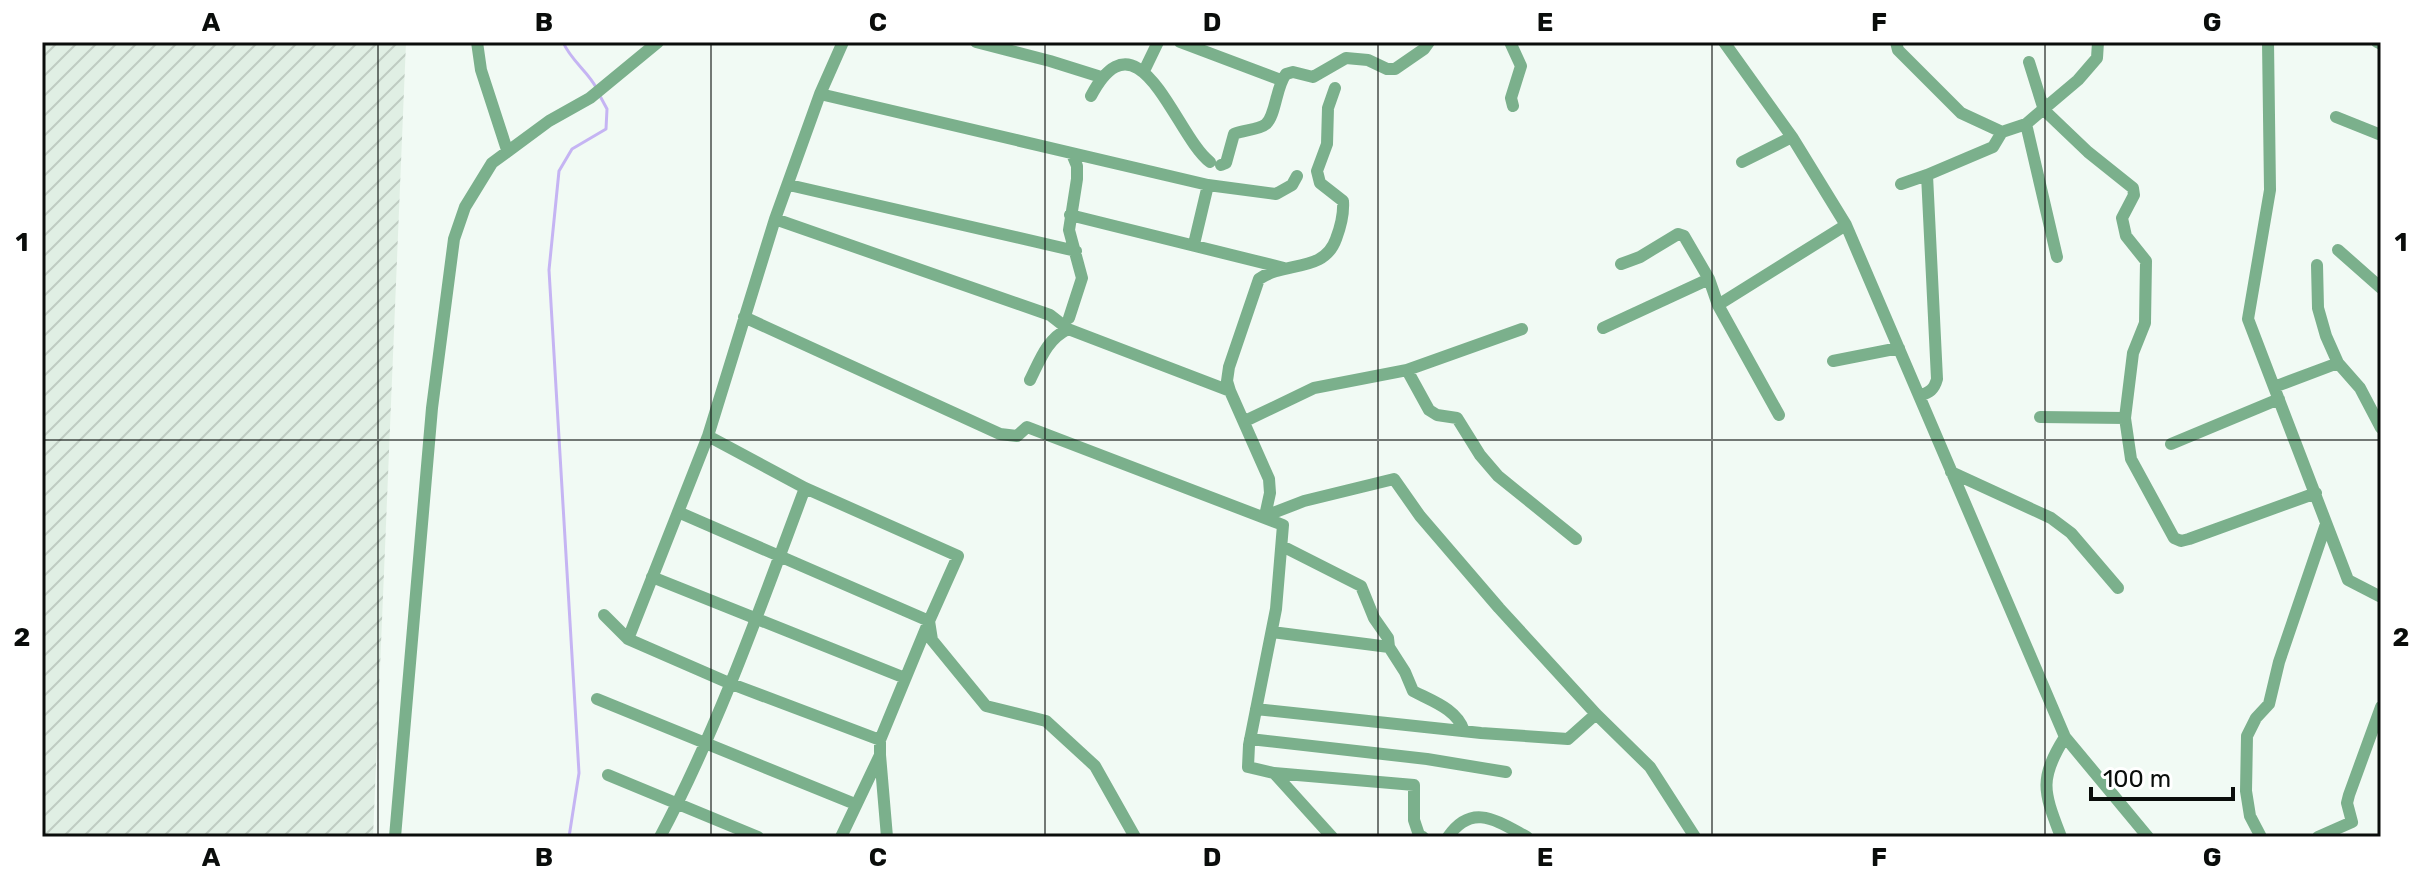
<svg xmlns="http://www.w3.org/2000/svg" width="2423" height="879" font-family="Rubik,sans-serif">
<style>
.industrial{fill:url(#industrial-furrows)}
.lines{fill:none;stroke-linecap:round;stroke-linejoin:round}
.stream{stroke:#c5b4f3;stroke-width:3}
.minor{stroke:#7bb08c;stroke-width:12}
.grid{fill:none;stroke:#0a0d0b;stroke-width:2;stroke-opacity:0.55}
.neatline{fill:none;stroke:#0a0d0b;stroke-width:3}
.grid-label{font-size:26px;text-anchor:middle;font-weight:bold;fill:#0a0d0b}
</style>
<defs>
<pattern id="industrial-furrows" width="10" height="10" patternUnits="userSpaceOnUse" patternTransform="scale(2)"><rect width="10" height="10" fill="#e0efe4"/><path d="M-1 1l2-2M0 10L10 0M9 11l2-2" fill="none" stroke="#bfccc2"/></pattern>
</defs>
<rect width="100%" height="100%" fill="#f1faf4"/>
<path class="industrial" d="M42 42H406L373 837H42Z"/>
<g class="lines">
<path class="stream" d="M563 42C571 61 588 71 597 89
M569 837 579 773 549 270 559 171 572 149 606 129 607 109 600 96"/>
<path class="minor" d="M477 42 481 70 507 150
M976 42 1050 61 1101 77
M1180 42 1281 80
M1510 42 1521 66 1511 98 1513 106
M1724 42 1792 137 1846 225 2065 737 2148 837
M1896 42 1898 50 1961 113 2002 132 2026 124 2078 80 2097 58 2098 42
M2268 42 2270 190 2248 319 2348 580 2381 597
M2377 42 2381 44
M2029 62 2044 110 2088 152 2133 188 2134 195 2122 218 2126 236 2146 261 2145 323 2133 353 2125 418 2131 459 2174 538 2181 541 2189 539 2316 493
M1144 71 1158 42
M820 94 1208 185 1276 194 1292 185 1297 176
M1091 96C1139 5 1176 137 1210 162
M2336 117 2381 135
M2026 124 2057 257
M1742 162 1792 137
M1221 165 1226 163 1234 134C1243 130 1259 130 1266 124 1276 115 1276 86 1286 74L1293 72 1313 77 1346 58 1368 60 1387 69H1395L1424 49 1429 42
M1901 184 1927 175 1993 147 2002 132
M789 185 1076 251
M1070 215 1284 268
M775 219 1050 315 1068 329 1230 391
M1194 244 1208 185
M2338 250 2381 288
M1621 264 1640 257 1678 234 1684 236 1709 279 1718 305 1779 415
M2317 265 2318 308 2326 336 2338 363 2360 388 2381 428
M1718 305 1846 225
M744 317 1000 434 1017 436 1027 427 1283 525 1276 609 1249 745 1248 767 1274 773 1332 837
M1069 318 1082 278 1069 230 1077 179V166L1072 154
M1603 328 1709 279
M1833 361 1899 348
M1407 370 1429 410 1437 415 1457 418 1480 455 1498 476 1576 539
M1030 380C1040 360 1047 339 1068 329
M2274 387 2338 363
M1919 396C1930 392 1934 390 1937 379L1927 175
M2040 417 2125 418
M1245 421 1314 388 1407 370 1522 329
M708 436 805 488 958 556 929 621 880 740V755L841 837
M2171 444 2279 399
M1951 472 2051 518 2071 533 2118 588
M678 512 929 621 932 640 986 706 1046 721 1095 766 1135 837
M1265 516 1304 501 1394 479 1420 516 1499 608 1596 714 1650 767 1695 837
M1265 516 1270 493 1269 479 1230 391 1227 381 1229 367 1259 279C1285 261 1324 273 1336 239 1341 226 1344 215 1343 201L1320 183 1317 171 1327 144 1328 108 1335 88
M1282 546 1361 586 1374 618 1388 638 1389 647 1405 672 1413 691C1432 701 1457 709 1464 731
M652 577 905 678
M604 615 628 639 729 683 880 740
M1272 632 1389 647
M628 639 708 436 775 219 820 94 843 42
M597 699 855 804
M1256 709 1481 733 1568 739 1596 714
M1250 739 1427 759 1506 772
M880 755 887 837
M1274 773 1414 785V820L1419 835 1423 837
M608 775 758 837
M395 837 432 408 454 239 465 207 492 163 549 121 590 98 658 42
M660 837C718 728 762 603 805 488
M1448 837C1472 802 1497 821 1527 837
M2061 837C2044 792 2038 780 2065 737
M2261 837 2250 816 2246 791 2247 736 2256 718 2269 704 2279 662 2326 524
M2318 837 2352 822 2347 803 2349 795 2381 707"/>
</g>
<path class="grid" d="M378 42V837M711 42V837M1045 42V837M1378 42V837M1712 42V837M2045 42V837M42 440H2381"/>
<rect width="2423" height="879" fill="none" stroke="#ffffff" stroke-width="88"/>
<path d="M2091 787v12h142v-12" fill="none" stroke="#0a0d0b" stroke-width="4"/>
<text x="2103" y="787" font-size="24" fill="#0a0d0b" stroke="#ffffff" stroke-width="6" paint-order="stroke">100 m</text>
<rect x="44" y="44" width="2335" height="791" class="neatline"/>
<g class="grid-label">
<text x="211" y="31">A</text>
<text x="544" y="31">B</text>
<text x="878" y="31">C</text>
<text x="1212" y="31">D</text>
<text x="1545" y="31">E</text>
<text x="1879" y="31">F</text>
<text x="2212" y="31">G</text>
<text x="22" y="251">1</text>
<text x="2401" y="251">1</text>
<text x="22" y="646">2</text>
<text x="2401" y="646">2</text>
<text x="211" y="866">A</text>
<text x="544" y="866">B</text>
<text x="878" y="866">C</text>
<text x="1212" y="866">D</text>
<text x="1545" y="866">E</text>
<text x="1879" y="866">F</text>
<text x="2212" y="866">G</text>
</g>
</svg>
